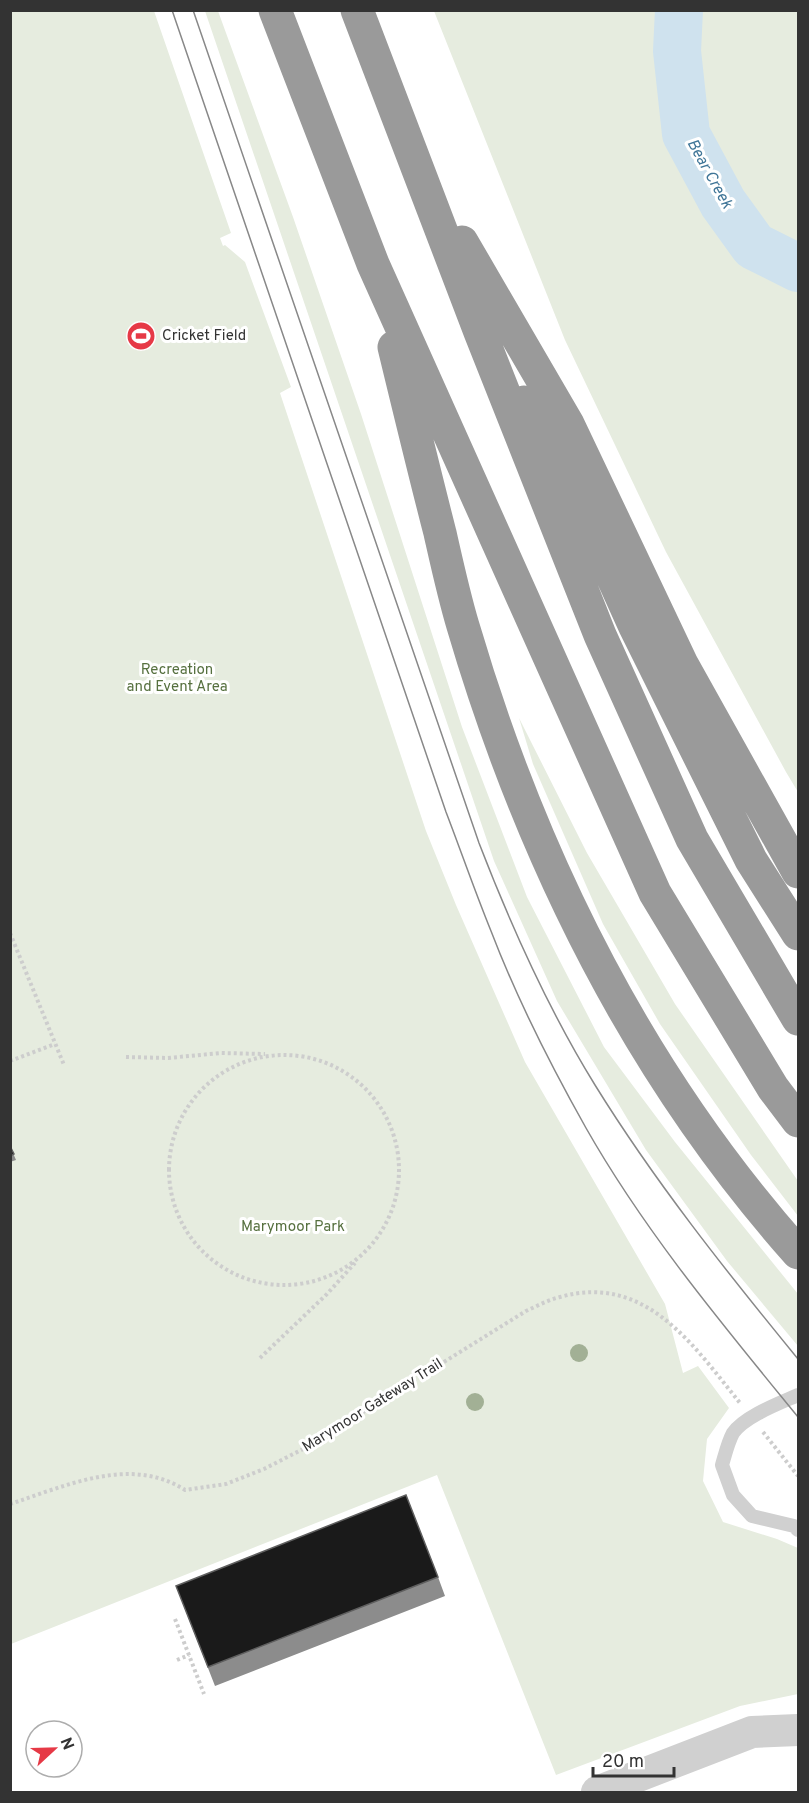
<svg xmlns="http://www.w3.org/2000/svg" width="809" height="1803" font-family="Overpass,sans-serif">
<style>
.green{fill:#e6ecdf}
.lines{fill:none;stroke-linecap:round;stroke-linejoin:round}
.river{stroke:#cfe2ee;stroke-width:48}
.path{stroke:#cdcdcd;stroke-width:4;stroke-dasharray:3 3;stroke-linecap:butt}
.service{stroke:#d0d0d0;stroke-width:14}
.tertiary{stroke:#d0d0d0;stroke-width:32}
.motorway{stroke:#9a9a9a;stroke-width:33}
.tram{stroke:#888;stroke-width:1.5}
.tree{fill:#a2b095}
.wall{fill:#8c8c8c}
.building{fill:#1a1a1a;stroke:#5f5f5f;stroke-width:1.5}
.labels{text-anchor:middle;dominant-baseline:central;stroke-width:6;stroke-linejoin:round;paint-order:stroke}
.poi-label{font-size:15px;fill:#333;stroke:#fff;text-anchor:start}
.park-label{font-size:15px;fill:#56703f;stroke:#fff}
.street-label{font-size:15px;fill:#333;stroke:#fff}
.water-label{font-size:16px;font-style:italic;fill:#3f7597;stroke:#fff}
</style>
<rect width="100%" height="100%" fill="#fff"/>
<path class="green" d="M11 11H154L231 233 220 238 223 246 225 245 245 262 291 387 280 393 426 831 456 905 525 1062 665 1304 683 1373 698 1366 729 1408 707 1439 703 1481 723 1522 777 1539 798 1548V1694L740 1706 556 1775 437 1475 11 1644Z
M205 11H218L293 217 361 414 462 727 527 897 604 1047 675 1142 798 1294V1346L727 1261 646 1150 557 1001 494 861Z
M434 11H798V792L786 772 666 552 565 340Z
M519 718 587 853 675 1004 798 1181V1216L751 1155 660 1024 603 924 533 764Z"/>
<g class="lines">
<path class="river" d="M679 10 677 51 686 134 723 203 754 246 798 268"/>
<path class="path" d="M10 933 64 1065
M169 1170a115 115 0 1 1 230 0a115 115 0 1 1-230 0Z
M126 1057 168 1058 221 1053 265 1054
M10 1061 55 1044
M260 1358 327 1294 355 1263
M763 1432 798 1476
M10 1504C66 1486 130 1455 185 1490L226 1484 264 1469 307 1447 526 1311C537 1306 548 1300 560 1297 646 1273 693 1345 740 1403
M175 1619 204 1694
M177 1660 189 1655"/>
<path class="service" d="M798 1395C780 1403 745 1416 733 1433 728 1442 725 1455 722 1465L733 1495 752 1516 794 1526 798 1530"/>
<path class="tertiary" d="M597 1792 752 1732 798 1730"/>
<path class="motorway" d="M275 10 373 264 655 893 773 1088 798 1121
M357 10 480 332 600 635 692 839 798 1019
M462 242 568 424 682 664 798 872
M394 347C409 409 424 471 440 533 447 564 454 596 463 626 531 857 638 1073 798 1253
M524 402 561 463 635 627 751 860 798 934"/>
<path class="tram" d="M172 10 446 812C461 851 475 892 491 931 517 999 550 1064 586 1128 645 1232 723 1325 798 1417
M193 10 479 843C511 926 548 1009 595 1085 655 1182 726 1271 798 1359"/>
</g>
<g class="tree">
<circle cx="579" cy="1353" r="9"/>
<circle cx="475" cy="1402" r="9"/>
</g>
<path class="wall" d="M10 1146 16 1160 10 1162Z
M438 1577 445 1596 215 1686 176 1586Z"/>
<path class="building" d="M10 1146 14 1154 10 1156Z
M406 1495 438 1577 208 1667 176 1586Z"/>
<defs>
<g id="stadium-disc" transform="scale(1.5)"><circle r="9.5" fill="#e63946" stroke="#fff"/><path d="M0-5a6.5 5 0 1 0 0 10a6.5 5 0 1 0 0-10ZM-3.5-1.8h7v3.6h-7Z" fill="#fff"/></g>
</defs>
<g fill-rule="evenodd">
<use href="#stadium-disc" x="141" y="336"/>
</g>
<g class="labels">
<g class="poi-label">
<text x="162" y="336">Cricket Field</text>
</g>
<g class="park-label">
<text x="177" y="670">Recreation<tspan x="177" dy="17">and Event Area</tspan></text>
<text x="293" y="1227">Marymoor Park</text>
</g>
<g class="street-label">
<text transform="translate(373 1406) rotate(-32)">Marymoor Gateway Trail</text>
</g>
<g class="water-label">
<text transform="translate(709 174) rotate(61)">Bear Creek</text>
</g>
</g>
<rect width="809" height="1803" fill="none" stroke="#333333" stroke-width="24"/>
<g transform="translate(54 1749) rotate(68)"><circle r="28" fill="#ffffff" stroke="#adadad" stroke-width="1.5"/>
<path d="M0-4.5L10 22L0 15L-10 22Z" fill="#e63946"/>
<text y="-9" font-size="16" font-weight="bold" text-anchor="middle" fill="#333333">N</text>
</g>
<path d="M593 1767v9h81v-9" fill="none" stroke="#333333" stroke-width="3"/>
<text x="602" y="1767" font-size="18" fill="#333333" stroke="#ffffff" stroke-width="4.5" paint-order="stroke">20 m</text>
</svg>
